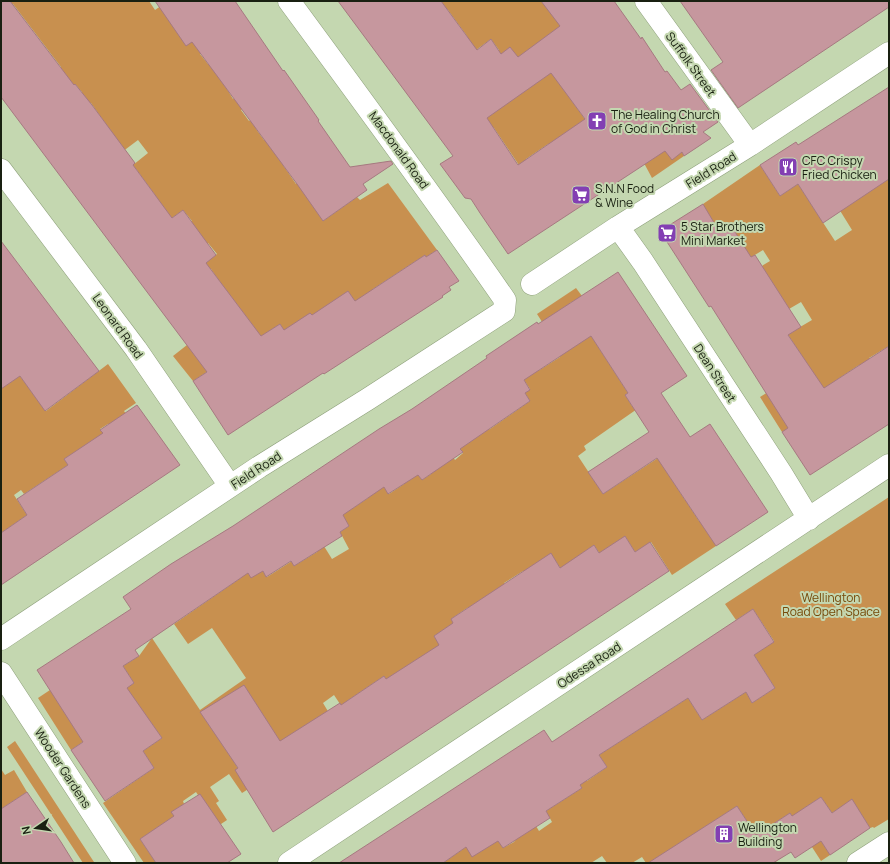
<svg xmlns="http://www.w3.org/2000/svg" width="890" height="864" font-family="Manrope,sans-serif">
<style>
.green{fill:#c8904f}
.building{fill:#c6979e;stroke:#a67980;fill-rule:evenodd}
.lines{fill:none;stroke-linecap:round;stroke-linejoin:round}
.minor-casing{stroke:#8ea07b;stroke-width:23}
.minor{stroke:#fff;stroke-width:22}
.labels{text-anchor:middle;dominant-baseline:central;stroke-width:4;stroke-linejoin:round;paint-order:stroke}
.street-label{font-size:12px;fill:#192011;stroke:#c4d7b0}
.poi-label{font-size:12px;fill:#192011;stroke:#c4d7b0;text-anchor:start}
.park-label{font-size:12px;fill:#764909;stroke:#c4d7b0}
</style>
<rect width="100%" height="100%" fill="#c4d7b0"/>
<path class="green" d="M1 1H149L155 10 168 1 210 29 230 31 200 54 208 64 217 57 236 83 227 89 233 99 242 93 250 103 241 110 249 121 293 89 299 98 256 129 264 140 273 132 292 158 283 165 296 184 309 176 323 221 357 197 360 200 388 183 437 250 426 257 425 255 373 289 393 319 357 305 348 291 297 351 280 324 193 381 173 356 187 345 223 287 211 269 208 271 203 265 217 254 208 243 187 259 155 248 192 221 183 210 172 218 148 211 108 239 133 221 128 214 155 195 136 169 129 174 133 165 148 153 138 140 122 152 107 126 91 103 81 111H55L82 92 75 84 62 93 61 67 13 4 3 11Z
M425 1H541L656 134 672 159 682 152 684 156 652 178 645 165 592 86 572 101 601 142 548 144 526 159 541 181 533 186 494 128 475 141 474 68 499 50 491 39 450 69 467 36 448 10Z
M760 165 780 196 798 184 835 241 852 230 831 196 889 179V346L869 358 876 370 866 376 859 365 835 381 852 408 793 425 782 432 760 397 796 375 805 361 787 333 795 330 812 320 801 302 789 309 747 275 770 261 763 250 745 261 715 234 703 204Z
M576 288 582 296 570 303 628 393 625 395 632 406 650 400 584 446 586 450 578 456 603 494 658 458 685 500 709 490 688 504 699 521 721 507 716 546 672 575 651 542 635 552 625 536 608 566 594 545 580 555 573 587 551 554 547 607 523 571 504 583 511 594 467 608 451 619 467 645 451 625 434 636 441 647 404 706 384 676 347 701 360 734 334 695 323 703 329 713 302 746 251 750 234 762 250 788 242 793 229 774 210 787 219 801 216 803 227 820 218 826 196 792 183 801 184 804 172 812 192 844 163 824 140 839 156 863H144L103 803 154 768 143 751 162 738 151 723 122 715 71 750 38 698 50 690 115 695 134 683 123 666 139 656 152 638 200 710 246 678 212 628 188 644 174 624 242 577 236 567 263 571 267 577 292 561 294 566 317 552 300 523 307 519 332 559 349 549 340 532 349 526 334 502 353 508 368 498 375 474 389 494 404 484 394 470 409 461 422 480 431 474 428 469 437 433 455 460 463 453 455 440 490 429 530 401 525 393 530 389 520 374 533 365 538 371 560 357 543 330 546 328 537 314Z
M108 364 136 403 124 411 132 423 108 424 100 429 104 434 64 459 68 465 24 494 21 490 14 495 27 515 1 533V371L20 376 46 411Z
M889 497V819L874 828 873 827 870 828 852 800 832 813 821 797 803 809 812 826 830 855 821 861 790 813 773 824 789 852 774 863 737 806 650 863H646L642 857 632 863H607L602 856 591 863H443L466 847 481 815 503 848 514 842 531 818 539 831 552 822 546 811 582 788 554 744 560 740 587 781 607 767 599 755 688 698 702 720 746 692 752 703 775 688 754 655 774 641 753 609 736 620 725 604Z
M15 741 92 859 94 862 83 863 7 747Z
M1 769 5 775 14 770 27 792 1 809Z"/>
<path class="building" d="M1 1H10L74 85 75 84 92 105 135 163 133 165 172 218 183 210 216 255 206 263 261 336 280 324 284 330 310 313 312 315 348 291 355 301 425 255 426 257 437 250 459 281 449 287 451 290 442 296 443 297 324 374 323 373 228 435 193 381 207 372 1 97Z
M155 1H235L283 71 284 70 319 120 318 121 350 167 391 161 393 164 363 184 367 190 323 221 297 184 192 42 186 46Z
M338 1H441L477 50 491 39 501 54 510 47 518 57 560 26 541 1H614L641 39 642 37 665 72 667 71 681 90 690 84 718 122 703 132 711 138 684 156 682 152 672 160 665 151 508 254 480 213 471 199 465 198 440 164 453 156ZM551 73 585 119 518 165 487 118Z
M680 1H889V7L738 108 711 70 723 62Z
M889 87V179L823 223 798 184 780 196 760 165 796 142 798 145Z
M703 204 719 231 730 224 751 257 755 255 801 327 788 335 824 388 889 346V424L810 475 782 432 788 428 711 306 709 307 660 231Z
M1 241 99 371 45 411 20 376 1 389Z
M618 272 687 376 661 393 690 437 710 424 768 512 716 546 657 458 603 494 588 472 649 432 625 395 628 393 591 336 524 380 530 390 525 393 530 401 460 449 463 452 422 480 418 475 388 494 384 487 343 515 349 526 340 532 342 536 294 566 291 561 266 577 263 571 251 578 248 573 135 650 139 656 123 666 134 683 127 688 162 738 143 751 154 768 105 801 71 750 83 742 37 670 131 609 123 597 171 564 233 526 379 429 412 409 487 358 486 356 537 322 538 324Z
M137 405 180 465 1 585V533L27 515 17 499 68 465 64 459 103 433 100 430Z
M625 536 635 552 650 542 669 571 273 832 235 770 238 768 200 712 244 685 280 741 340 703 341 705 384 676 386 679 439 645 434 636 453 623 451 619 551 553 560 568 594 545 599 553Z
M753 609 774 642 754 655 775 688 752 703 746 692 702 720 688 698 599 755 607 767 580 785 582 788 546 811 550 818 503 848 498 841 472 857 466 847 443 863H339L544 730 552 742Z
M27 792 61 842 74 863H1V809Z
M200 794 241 854 227 863H156L140 839 174 816 171 812Z
M821 797 832 813 852 799 870 828 830 855 821 841 795 858 791 852 773 863H648L737 806 756 835 790 813 792 816Z"/>
<g class="lines">
<g class="minor-casing">
<path id="minor" d="M646 1 750 145
M1 170 136 349 230 486
M618 227 643 262 781 473 809 519
M532 284 618 227 750 145 889 53
M1 639 259 467 368 399 504 311 505 300C435 199 362 100 289 1
M1 673 125 863
M289 863 889 465
M858 863 889 843"/>
</g>
<use href="#minor" class="minor"/>
</g>
<defs>
<g id="church-square" transform="scale(1)"><rect x="-9" y="-9" width="18" height="18" rx="4" fill="#833fb3" stroke="#c4d7b0"/><path d="M-1.2-6h2.4v3.5h3.3v2.4h-3.3V6h-2.4V-.1h-3.3v-2.4h3.3Z" fill="#fff"/></g>
<g id="restaurant-square" transform="scale(1)"><rect x="-9" y="-9" width="18" height="18" rx="4" fill="#833fb3" stroke="#c4d7b0"/><path d="M-5-6h1v4h1v-4h1v4h1v-4h1v5L-1.5 .5V6h-2V.5L-5-1ZM5-6V6H3V1.5H1.5Q1.5-4 5-6Z" fill="#fff"/></g>
<g id="supermarket-square" transform="scale(1)"><rect x="-9" y="-9" width="18" height="18" rx="4" fill="#833fb3" stroke="#c4d7b0"/><path d="M-6-5.5h2.5l.6 2H6L4.5 2H-2.5L-4.4-4H-6ZM-1.5 3.2a1.3 1.3 0 1 0 .1 0ZM3 3.2a1.3 1.3 0 1 0 .1 0Z" fill="#fff"/></g>
<g id="building-square" transform="scale(1)"><rect x="-9" y="-9" width="18" height="18" rx="4" fill="#833fb3" stroke="#c4d7b0"/><path d="M-4-6H4V6H1V3H-1V6H-4ZM-2.5-4.3h1.7v1.8h-1.7ZM.8-4.3h1.7v1.8H.8ZM-2.5-1h1.7V.8h-1.7ZM.8-1h1.7V.8H.8Z" fill="#fff"/></g>
</defs>
<g fill-rule="evenodd">
<use href="#church-square" x="597" y="121"/>
<use href="#restaurant-square" x="788" y="167"/>
<use href="#supermarket-square" x="581" y="195"/>
<use href="#supermarket-square" x="667" y="233"/>
<use href="#building-square" x="724" y="834"/>
</g>
<g class="labels">
<g class="street-label">
<text transform="translate(691 64) rotate(54)">Suffolk Street</text>
<text transform="translate(399 150) rotate(54)">Macdonald Road</text>
<text transform="translate(711 170) rotate(-32)">Field Road</text>
<text transform="translate(118 326) rotate(54)">Leonard Road</text>
<text transform="translate(715 373) rotate(57)">Dean Street</text>
<text transform="translate(256 470) rotate(-33)">Field Road</text>
<text transform="translate(589 665) rotate(-33)">Odessa Road</text>
<text transform="translate(63 768) rotate(57)">Wooder Gardens</text>
</g>
<g class="poi-label">
<text x="611" y="114">The Healing Church<tspan x="611" dy="14">of God in Christ</tspan></text>
<text x="802" y="160">CFC Crispy<tspan x="802" dy="14">Fried Chicken</tspan></text>
<text x="595" y="188">S.N.N Food<tspan x="595" dy="14">&amp; Wine</tspan></text>
<text x="681" y="226">5 Star Brothers<tspan x="681" dy="14">Mini Market</tspan></text>
<text x="738" y="827">Wellington<tspan x="738" dy="14">Building</tspan></text>
</g>
<g class="park-label">
<text x="831" y="597">Wellington<tspan x="831" dy="14">Road Open Space</tspan></text>
</g>
</g>
<rect width="890" height="864" fill="none" stroke="#192011" stroke-width="4"/>
<g transform="translate(36 828) rotate(257)" stroke="#c4d7b0" stroke-width="3" paint-order="stroke">
<path d="M0-3L7 15L0 10L-7 15Z" fill="#192011"/>
<text y="-6" font-size="11" font-weight="bold" text-anchor="middle" fill="#192011">N</text>
</g>
</svg>
